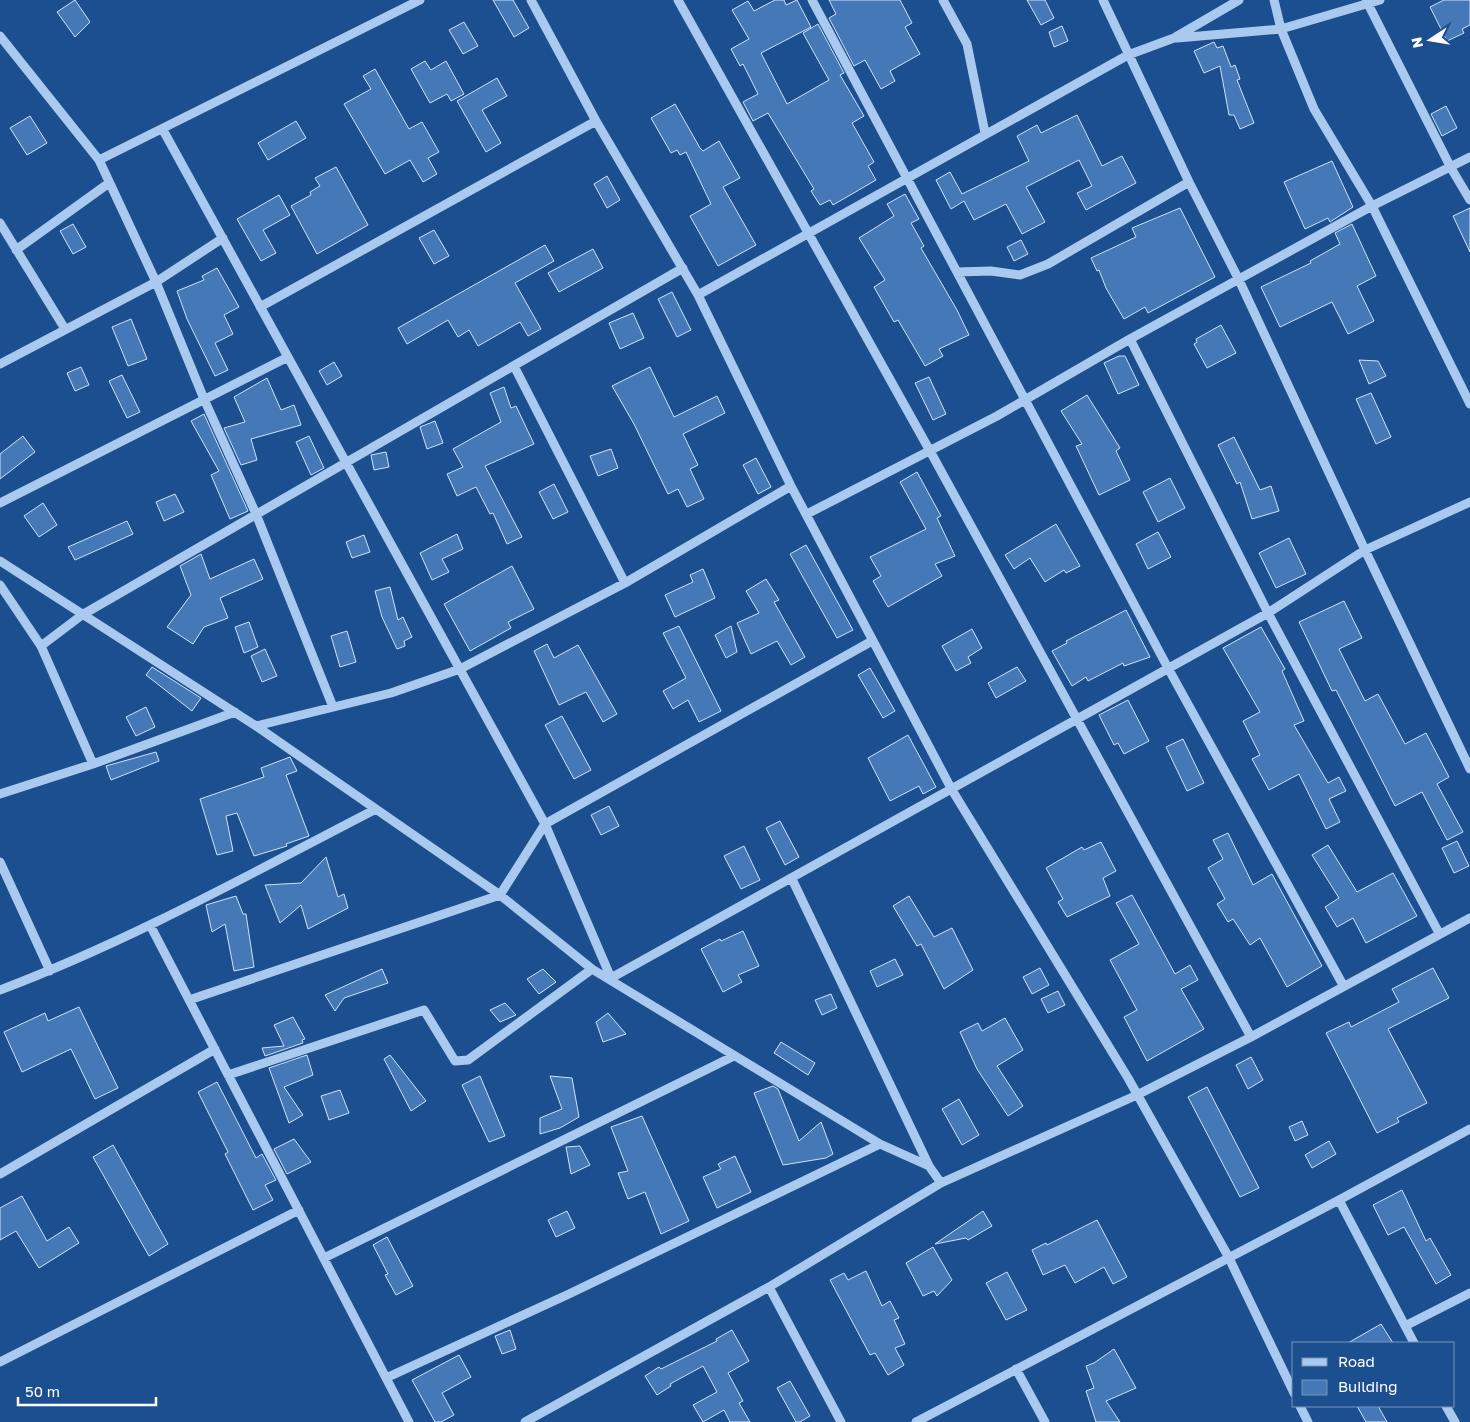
<svg xmlns="http://www.w3.org/2000/svg" width="1470" height="1422" font-family="'Golos Text',sans-serif">
<style>
.building{fill:#4478b7;stroke:#cfe3fa}
.lines{fill:none;stroke-linecap:round;stroke-linejoin:round}
.minor{stroke:#a9c9ee;stroke-width:9}
</style>
<rect width="100%" height="100%" fill="#1b4f8f"/>
<path class="building" d="M75 0 90 22 75 37 57 12Z
M493 0H513L529 28 514 37Z
M775 0H784L786 5 797 0 811 27 761 53 787 104 829 80 803 33 818 24 844 73 840 75 864 116 852 123 874 162 868 166 876 180 833 205 830 200 820 205 811 191 814 189 768 113 753 121 743 102 758 94 743 64 740 66 731 49 749 39 732 10 748 1 754 11Z
M829 0H900L912 23 905 27 920 54 890 71 895 81 881 89 865 60 854 66 829 18 836 14Z
M1027 0H1045L1054 18 1041 25Z
M1444 0H1470V25L1462 29 1464 33 1447 41 1430 7Z
M464 22 478 46 463 54 449 30Z
M1062 26 1068 41 1054 47 1049 32Z
M1214 42 1217 48 1223 46 1231 67 1235 65 1240 79 1237 80 1254 123 1240 129 1234 115H1229L1220 66 1204 73 1194 51Z
M425 61 431 70 446 61 464 94 451 101 447 94 430 103 411 69Z
M375 69 409 129 422 122 439 152 428 158 437 174 423 182 410 160 385 174 344 104 371 89 363 76Z
M497 78 507 96 482 110 501 143 486 152 457 101Z
M675 104 700 148 703 151 719 141 740 178 723 187 756 245 718 266 690 216 711 204 686 152 680 155 677 150 671 153 651 118Z
M1446 106 1457 128 1442 136 1431 114Z
M1077 115 1102 166 1122 156 1136 183 1086 210 1077 193 1092 186 1079 160 1026 187 1045 222 1022 234 1006 204 974 220 964 201 951 209 936 180 950 172 962 194 1029 161 1017 136 1037 125 1041 133Z
M30 116 47 143 27 155 10 128Z
M296 121 306 138 268 160 258 143Z
M1332 161 1353 207 1330 222 1328 218 1305 229 1284 182Z
M336 167 368 225 317 254 291 206 311 195 310 192 320 186 315 178Z
M607 176 620 200 607 208 594 184Z
M905 194 919 219 911 223 924 246 921 248 957 310 969 335 939 349 943 356 925 366 898 320 894 322 874 287 885 280 859 238 894 216 887 204Z
M279 195 290 215 263 230 276 253 261 261 237 219Z
M1180 208 1215 277 1148 313 1145 307 1124 319 1106 288 1099 270 1097 271 1091 258 1136 237 1132 228Z
M1470 208V252L1453 216Z
M73 224 86 247 73 254 60 231Z
M1352 224 1376 276 1357 286 1374 321 1348 334 1332 302 1280 327 1261 287 1311 263 1310 261 1340 244 1335 233Z
M434 230 449 256 434 264 419 238Z
M1021 240 1028 254 1014 261 1007 247Z
M545 245 554 261 515 283 541 329 528 336 520 322 478 346 469 330 458 337 448 320 407 344 398 328Z
M593 249 603 268 559 292 548 273Z
M217 268 239 307 224 315 233 334 215 343 228 370 215 376 187 319 177 291 204 280 202 276Z
M672 292 691 330 677 337 658 299Z
M633 313 644 338 620 349 609 323Z
M131 319 147 359 128 366 112 327Z
M1221 325 1236 353 1207 368 1194 344 1197 342 1196 339Z
M1119 356H1125L1139 385 1118 394 1104 363Z
M1359 360 1378 361 1386 376 1369 384Z
M334 362 342 376 327 385 319 371Z
M81 367 89 385 75 391 67 373Z
M650 367 674 417 717 396 725 413 683 434 698 465 690 469 704 499 687 507 678 489 668 494 634 424 612 386Z
M122 375 140 412 127 418 109 381Z
M929 377 946 414 933 420 915 383Z
M267 378 281 410 294 405 301 425 251 439 257 460 241 465 224 428 245 422 234 397Z
M504 387 511 408 516 406 534 444 485 466 522 537 507 544 493 513 490 514 476 487 457 496 447 474 463 467 453 449 501 422 490 393Z
M1371 393 1391 437 1376 444 1356 399Z
M1087 395 1120 448 1116 451 1130 480 1099 495 1076 446 1082 444 1061 411Z
M204 414 248 511 230 519 211 475 219 471 191 421Z
M435 421 443 443 427 449 420 427Z
M23 436 35 452 0 479V454Z
M309 436 324 468 311 475 296 442Z
M1234 437 1260 490 1271 486 1279 511 1252 519 1240 482 1237 484 1218 445Z
M611 449 618 468 598 476 590 456Z
M386 452 389 467 374 470 371 455Z
M756 458 771 487 758 494 743 465Z
M917 472 941 516 937 518 955 556 935 564 942 576 888 607 873 581 881 576 870 557 926 529 900 482Z
M1170 478 1185 508 1158 522 1143 492Z
M554 484 568 512 553 519 539 492Z
M175 494 184 512 164 521 156 502Z
M43 503 57 525 39 537 24 516Z
M127 521 133 534 75 560 68 547Z
M1056 524 1080 566 1066 573 1064 570 1045 582 1030 558 1014 569 1005 555Z
M1158 532 1171 557 1148 569 1136 544Z
M457 534 463 549 442 559 449 572 432 580 420 553Z
M364 535 370 552 352 558 346 542Z
M1289 538 1306 574 1276 588 1259 553Z
M806 545 853 630 837 638 790 554Z
M201 554 210 579 254 559 263 579 220 598 228 618 204 627 193 644 167 627 191 595 180 566Z
M512 566 534 609 508 622 511 628 470 651 444 604Z
M703 569 715 598 675 617 665 595 693 582 690 575Z
M766 579 779 600 774 602 805 657 791 665 777 641 751 654 737 623 759 613 746 591Z
M390 587 398 620 403 617 412 637 404 641 405 646 397 649 382 617 375 591Z
M1344 601 1362 638 1339 649 1365 701 1378 694 1405 744 1426 733 1449 777 1437 784 1463 832 1447 840 1422 792 1395 806 1336 690 1332 691 1299 622Z
M1126 610 1150 657 1124 666 1123 663 1088 681 1086 677 1072 686 1052 651 1067 643 1066 641Z
M249 622 258 647 244 653 235 627Z
M679 626 721 711 699 722 688 700 673 709 663 691 686 678 663 633Z
M731 626 737 652 726 658 715 635Z
M1261 627 1285 669 1282 671 1304 721 1294 725 1328 783 1339 777 1346 791 1329 799 1340 822 1326 829 1299 774 1269 790 1252 759 1260 755 1243 721 1260 712 1223 648Z
M972 629 982 648 968 657 971 663 956 671 942 646Z
M347 631 356 662 340 667 331 636Z
M547 644 554 658 578 645 617 714 603 722 586 692 559 705 534 651Z
M265 649 277 676 262 682 251 656Z
M152 667 201 698 192 711 146 675Z
M1017 667 1026 681 996 698 988 683Z
M870 668 895 711 883 718 858 675Z
M1128 700 1149 741 1124 754 1118 743 1114 745 1099 715Z
M146 707 155 727 136 736 126 717Z
M562 716 591 770 574 779 545 725Z
M908 735 936 787 923 794 919 786 890 801 868 758Z
M1183 739 1204 783 1187 791 1166 747Z
M156 752 159 761 111 780 106 766Z
M290 757 297 771 286 775 309 836 286 844 287 846 254 856 237 813 226 816 233 851 217 855 200 799 264 777 261 768Z
M609 806 619 826 601 835 591 815Z
M780 821 799 857 785 865 766 828Z
M1228 833 1253 885 1272 874 1322 966 1287 987 1260 938 1250 945 1233 919 1228 922 1217 904 1225 899 1208 868 1223 859 1213 840Z
M1457 841 1469 866 1454 873 1442 848Z
M1101 842 1116 871 1103 878 1110 896 1067 917 1058 902 1063 899 1046 868 1082 847 1084 850Z
M1328 845 1357 892 1393 873 1417 916 1366 943 1353 918 1337 927 1325 907 1339 898 1312 855Z
M744 846 760 880 741 889 724 856Z
M326 857 338 897 344 894 348 908 308 929 301 905 280 923 265 885 301 883Z
M1132 895 1175 974 1190 965 1198 980 1181 989 1204 1029 1147 1061 1124 1017 1137 1010 1110 960 1139 944 1116 903Z
M236 896 243 914H246L254 967 234 971 225 924 212 932 206 905Z
M909 896 934 937 952 928 973 970 944 989 921 944 917 946 893 906Z
M743 931 759 966 738 975 742 982 723 992 701 949 720 939 721 941Z
M895 959 903 975 877 987 870 971Z
M1040 968 1049 985 1032 994 1023 977Z
M1433 968 1449 998 1388 1029 1427 1103 1397 1118 1399 1122 1377 1133 1326 1033 1349 1022 1351 1027 1399 1002 1392 989Z
M382 969 388 983 344 998 335 1011 325 995Z
M543 969 556 982 539 994 527 979Z
M1058 991 1065 1005 1048 1013 1041 999Z
M831 994 837 1008 822 1015 815 1000Z
M505 1003 516 1015 500 1022 490 1010Z
M79 1007 118 1088 95 1099 71 1049 22 1072 4 1032 45 1013 48 1021Z
M608 1013 626 1034 603 1042 596 1022Z
M293 1017 305 1039 302 1040 303 1043 265 1056 262 1048 284 1046 274 1025Z
M1005 1018 1023 1050 997 1066 1023 1106 1008 1116 977 1069 960 1032 978 1023 982 1031Z
M781 1042 815 1063 808 1075 774 1053Z
M307 1055 313 1075 284 1087 303 1115 289 1123 269 1068Z
M390 1055 426 1101 411 1111 384 1059Z
M1251 1057 1263 1080 1248 1089 1236 1065Z
M480 1076 505 1136 489 1142 462 1085Z
M550 1076 572 1078 579 1117 560 1128 540 1134V1118L562 1109Z
M217 1082 256 1158 262 1154 276 1180 265 1185 273 1200 253 1210 225 1154 228 1152 198 1092Z
M773 1086 778 1089 799 1141 821 1122 833 1154 826 1158 783 1165 754 1093Z
M1207 1087 1259 1188 1240 1197 1188 1097Z
M340 1090 349 1113 329 1120 321 1096Z
M959 1099 979 1135 962 1145 942 1109Z
M642 1116 689 1221 661 1234 645 1192 628 1199 618 1173 628 1171 611 1127Z
M1302 1121 1308 1135 1295 1141 1289 1127Z
M294 1139 311 1162 287 1174 274 1149Z
M1329 1141 1336 1154 1312 1168 1305 1155Z
M113 1145 168 1244 149 1256 93 1157Z
M580 1146 590 1165 571 1174 566 1147Z
M735 1156 751 1192 717 1208 703 1177 721 1169 718 1164Z
M1402 1190 1426 1241 1430 1238 1451 1275 1436 1284 1404 1227 1388 1235 1373 1205Z
M22 1196 47 1241 69 1227 79 1243 39 1268 16 1231 0 1240V1208Z
M567 1211 575 1228 556 1237 548 1220Z
M983 1211 992 1226 968 1240 966 1238 935 1244Z
M1097 1220 1127 1277 1113 1284 1104 1267 1075 1283 1065 1265 1043 1275 1032 1250 1046 1243 1047 1245Z
M387 1237 413 1286 396 1295 385 1275 388 1274 373 1245Z
M933 1247 952 1280 937 1296 934 1291 923 1296 906 1263Z
M866 1271 882 1306 890 1301 899 1318 894 1320 905 1344 895 1348 904 1365 888 1375 875 1353 870 1355 830 1280 844 1273 848 1280Z
M1007 1272 1027 1310 1006 1320 986 1283Z
M1381 1324 1393 1343H1348Z
M510 1330 516 1349 502 1354 495 1336Z
M732 1330 749 1361 728 1373 743 1401 739 1403 750 1422H730L724 1410 703 1422 693 1405 717 1392 703 1366 670 1384 671 1386 657 1395 645 1376 659 1367 661 1369 717 1341 716 1339Z
M1114 1349 1136 1388 1106 1401 1120 1422H1096L1086 1391 1094 1388 1086 1366 1094 1363Z
M459 1355 471 1377 442 1393 454 1415 441 1422H435L412 1380Z
M790 1381 810 1416 800 1422H796L777 1388Z
M1357 1406H1378L1387 1422H1366Z"/>
<g class="lines">
<path class="minor" d="M531 0 596 121 698 295 791 486 952 790 1128 1078 1228 1256 1294 1393
M678 0 930 451 1251 1037
M812 0 1168 668 1343 985
M943 0 967 44 985 133
M1103 0 1189 182 1239 280 1365 550 1470 769
M1274 0 1281 29 1314 109 1372 206 1470 404
M1366 0 1451 168 1470 200
M0 36 99 160 156 282 204 399 256 514 333 707
M1177 38 1281 29 1380 0
M163 130 545 824 611 978 1268 613 1365 550 1470 502
M99 160 420 0
M0 223 65 329
M16 250 109 183
M957 272 991 271 1020 275 1048 264 1189 182
M698 295 1128 55 1174 38 1239 0
M260 307 596 121
M1130 339 1268 613 1439 933
M0 364 156 282 223 238
M514 366 625 583
M0 503 288 357
M807 514 997 416 1130 339 1372 206 1470 157
M0 561 256 726 500 895 592 969 880 1144 929 1166 941 1183
M0 585 41 646 93 764
M41 646 82 615 683 268
M256 726 391 693 460 669 625 583 791 486
M0 794 93 764 235 712
M0 862 50 971
M792 879 929 1166
M150 925 409 1422
M0 990C130 941 252 873 376 809
M189 1000 500 895 545 824 872 641
M228 1075 424 1010 455 1061 468 1060 592 969
M0 1174 215 1049
M1339 1200 1414 1343
M324 1258 734 1056
M769 1287 841 1422
M1405 1326 1470 1293
M0 1362 299 1210
M1016 1369 1045 1422
M386 1378 569 1294 880 1144
M1300 1406 1308 1422
M1446 1406 1455 1422
M525 1422 769 1287 941 1183 1137 1095 1251 1037 1470 918
M916 1422 1339 1200 1470 1129"/>
</g>
<rect x="1292" y="1342" width="162" height="65" fill="#1b4f8f" stroke="#7695bc"/>
<rect x="1302" y="1358" width="25" height="8" fill="#a9c9ee" stroke="#7695bc"/>
<text x="1338" y="1367" font-size="15" fill="#ffffff">Road</text>
<rect x="1302" y="1380" width="25" height="15" fill="#4478b7" stroke="#7695bc"/>
<text x="1338" y="1392" font-size="15" fill="#ffffff">Building</text>
<g transform="translate(1430 40) rotate(258)" stroke="#1b4f8f" stroke-width="4" paint-order="stroke">
<path d="M0-4L9 19L0 12L-9 19Z" fill="#ffffff"/>
<text y="-8" font-size="14" font-weight="bold" text-anchor="middle" fill="#ffffff">N</text>
</g>
<path d="M18 1397v8h138v-8" fill="none" stroke="#ffffff" stroke-width="2.5"/>
<text x="25" y="1397" font-size="15" fill="#ffffff" stroke="#1b4f8f" stroke-width="4" paint-order="stroke">50 m</text>
</svg>
